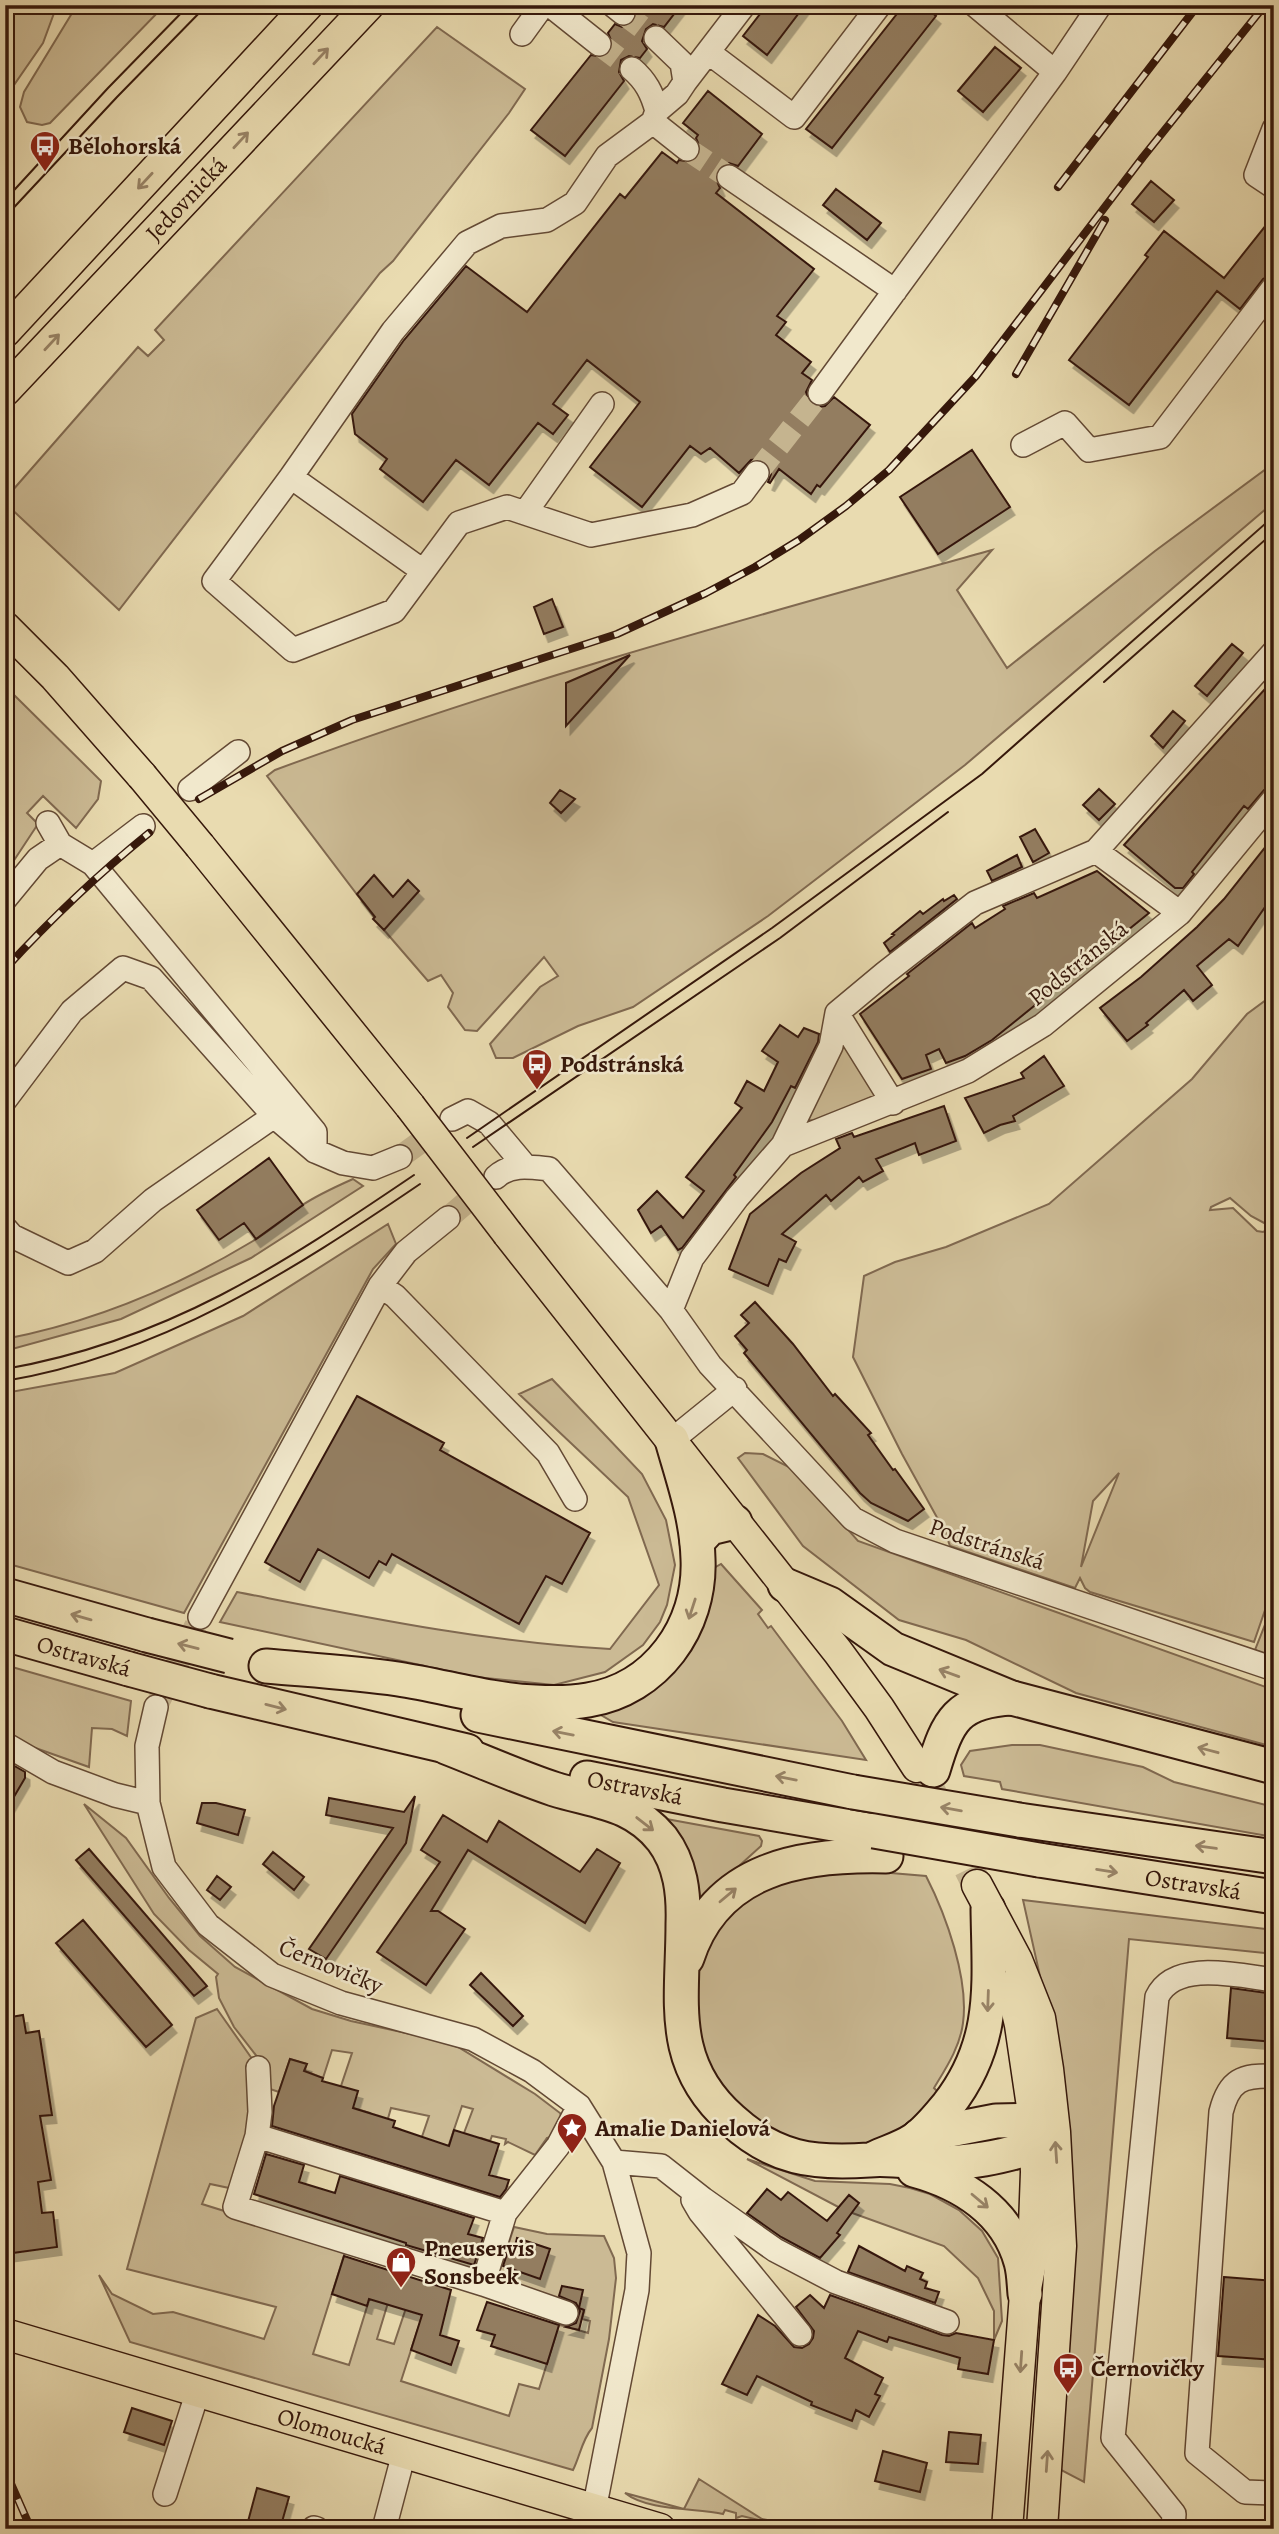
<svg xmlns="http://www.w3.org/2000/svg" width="1279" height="2534" font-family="Alegreya,serif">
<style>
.green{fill:#cbba94;stroke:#806950;stroke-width:2;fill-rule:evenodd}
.building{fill:#937d61;stroke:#36180b;stroke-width:2;filter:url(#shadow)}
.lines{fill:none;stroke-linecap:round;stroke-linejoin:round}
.minor-tunnel{stroke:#c5b48f;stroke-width:23;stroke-dasharray:23 11;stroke-linecap:butt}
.major-tunnel{stroke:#c5b48f;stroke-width:30;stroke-dasharray:30 15;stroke-linecap:butt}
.minor-casing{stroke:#634934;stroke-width:26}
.major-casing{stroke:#36180b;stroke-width:33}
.highway-casing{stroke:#36180b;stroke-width:37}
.minor{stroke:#f1e8cc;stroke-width:23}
.major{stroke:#e9dbb0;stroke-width:30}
.highway{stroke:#e9dbb0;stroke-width:33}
.tram{stroke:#36180b;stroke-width:2}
.rail-casing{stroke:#36180b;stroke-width:8}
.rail{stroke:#f1e8cc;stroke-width:5;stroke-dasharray:16;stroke-linecap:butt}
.major-bridge-casing{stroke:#36180b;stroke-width:33;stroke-linecap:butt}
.highway-bridge-casing{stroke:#36180b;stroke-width:37;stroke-linecap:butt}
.major-bridge{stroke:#e9dbb0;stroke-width:30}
.highway-bridge{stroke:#e9dbb0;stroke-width:33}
.oneway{stroke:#988366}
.labels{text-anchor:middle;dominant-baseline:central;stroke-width:5;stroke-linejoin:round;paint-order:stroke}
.poi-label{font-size:24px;font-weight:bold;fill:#36180b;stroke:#f1e8cc;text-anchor:start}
.street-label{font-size:24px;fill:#36180b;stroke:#f1e8cc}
</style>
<defs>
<filter id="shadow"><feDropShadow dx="4.5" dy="8" stdDeviation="0" flood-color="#0004"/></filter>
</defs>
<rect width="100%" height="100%" fill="#e9dbb0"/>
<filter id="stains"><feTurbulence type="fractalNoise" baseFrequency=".00286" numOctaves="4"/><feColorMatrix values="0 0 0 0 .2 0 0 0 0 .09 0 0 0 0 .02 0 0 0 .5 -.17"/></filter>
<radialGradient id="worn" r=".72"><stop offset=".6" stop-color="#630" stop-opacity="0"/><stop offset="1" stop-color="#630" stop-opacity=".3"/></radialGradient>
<path class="green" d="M5 5H57L43 43 5 98Z
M77 5H165L50 123 42 125 27 122 20 107 24 92Z
M437 27 525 89 509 113 393 261 380 273 119 610 5 503V499L138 347 148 356 164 340 155 330Z
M1274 463V502L965 765 768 916 633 1007 578 1026 513 1058H496L490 1044 540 987 558 976 544 957 477 1031 465 1030 448 1007 453 993 441 975 428 981 384 930 267 776 275 770C509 683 752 617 992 550L957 590 1007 668 1155 551Z
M5 686 101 781 98 799 76 828 43 796 27 813 38 824 5 874Z
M1274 994V1219L1266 1224 1251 1216 1230 1198 1211 1207 1210 1210 1233 1208 1257 1231 1263 1232 1274 1227V1584L1254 1642 1090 1592 1085 1588 1080 1578 1075 1588 950 1546 945 1532 902 1454 853 1357 864 1276 895 1262 946 1247 1049 1204 1192 1079 1247 1014ZM1119 1473 1081 1567 1093 1501Z
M840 1047 850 1049 879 1094 816 1121 809 1120 808 1114Z
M353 1179 363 1186 251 1258 121 1319 5 1351V1339C93 1322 177 1287 253 1241 270 1231 285 1218 301 1206 317 1195 335 1187 353 1179Z
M388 1224 396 1244 373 1269 184 1613 5 1563V1393L115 1373 243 1316Z
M552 1379 642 1474 666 1520 675 1565 667 1605 660 1622 643 1645 605 1672 554 1685 476 1677 220 1622 237 1592C360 1616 484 1642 610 1649L659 1585 628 1497 519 1394Z
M745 1453 763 1454 795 1470 858 1541 1274 1690V1747L1076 1693 966 1640 899 1620 803 1546 738 1458Z
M721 1564 762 1610 758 1614 768 1628 771 1626 842 1721 866 1760 613 1722 601 1715 642 1695 714 1568Z
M1274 1602V1658L1255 1650Z
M5 1665 131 1701 127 1736 112 1729 92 1728 89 1767 27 1745 5 1733Z
M1012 1745H1040L1143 1767 1174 1782 1274 1807V1837L1002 1789 1000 1782 964 1776 961 1765 970 1751Z
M84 1804 126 1838 169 1898 200 1936 235 1967 312 2009 351 2021 438 2040 458 2047 535 2094 560 2113 563 2121 557 2136 547 2138 535 2155 508 2142 505 2144 506 2139 492 2136 490 2141 481 2138 465 2188 446 2181 473 2109 462 2106 446 2153 437 2150 429 2175 411 2169 429 2116 391 2108 385 2129 370 2113 353 2108 341 2086 352 2053 332 2050 323 2078 305 2071 306 2064 290 2059 279 2092 261 2086 262 2063 234 2027 219 1998 216 1977 218 1974 189 1950 154 1914Z
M661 1818 759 1836 762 1841 761 1846 697 1904Z
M811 1870 879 1872 926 1876C946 1915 969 1979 963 2023 960 2047 946 2068 934 2088L942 2096C927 2111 908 2129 887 2137 863 2147 824 2151 799 2144 773 2138 737 2112 720 2091 696 2061 687 1995 700 1959 709 1933 738 1902 761 1887 775 1879 796 1875 811 1870Z
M1023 1900 1274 1930V1954L1129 1939 1084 2482 1061 2470 1067 2373 1062 2075Z
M217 2009 255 2063 257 2112 234 2189 210 2184 202 2204 346 2249 313 2354 349 2365 379 2268 397 2273 377 2339 394 2344 411 2293 432 2285 401 2381 509 2416 519 2384 539 2389 559 2325 565 2326 568 2315 573 2316 571 2328 588 2333 590 2321 582 2319 584 2310 497 2279 514 2227 547 2234 604 2236 614 2258 616 2278 609 2339 592 2428C582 2440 580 2456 573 2470L130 2342 99 2275 112 2294 153 2314 173 2312 264 2339 276 2307 127 2269 196 2018Z
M747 2159 815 2181 890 2184 910 2188 930 2194 959 2210 982 2231 998 2258 1002 2321 994 2340V2311L978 2278 944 2246 844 2210Z
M699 2479 762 2519 814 2529H797L742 2516 736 2518V2513L725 2510 723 2514C697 2508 647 2511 625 2493L684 2509Z"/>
<path class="building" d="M634 5H681L664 27 653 24 646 29 642 41 647 49 640 58 629 56 621 60 619 72 624 81 565 156 531 130 591 55 603 57 609 53 613 45 608 33 615 24 622 27 633 22 637 14Z
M767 5H805L767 55 743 36Z
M904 5H923L936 16 832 148 806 129Z
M995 47 1021 68 983 112 958 91Z
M708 91 762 134 738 166 729 163 718 169 715 177 720 188 716 193 814 269 777 316 786 322 776 335 811 362 802 373 812 380 806 392 811 404 818 407 825 406 834 397 870 425 820 487 817 485 811 494 779 469 770 483 768 482 771 474 770 467 759 459 751 460 739 473 710 448 701 454 690 446 642 507 590 467 640 402 587 360 553 404 568 415 553 434 538 423 489 485 456 460 423 502 380 469 387 459 355 434 352 414 404 340 466 266 527 312 620 194 625 198 662 152 677 163 679 160 691 162 697 158 701 150 696 138 698 135 683 123Z
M1151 181 1174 200 1154 222 1132 204Z
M836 189 881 223 867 240 823 205Z
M1274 215V273L1263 279 1240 309 1217 291 1129 405 1069 360 1148 257 1145 255 1164 231 1224 278Z
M972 450 1010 507 938 554 900 497Z
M552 599 563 627 544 634 534 607Z
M1232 644 1243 653 1207 696 1195 686Z
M630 655 566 726V683Z
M1274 679V785L1264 790 1248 809 1244 806 1192 872 1194 874 1183 888H1175L1124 845Z
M1173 711 1185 721 1163 748 1151 736Z
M1099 789 1115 804 1099 820 1083 805Z
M560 790 575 799 561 813 550 803Z
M1035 829 1049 853 1033 862 1020 837Z
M1274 836V894L1238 946 1229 939 1197 966 1212 985 1193 1001 1184 990 1146 1023 1148 1025 1127 1041 1100 1008 1141 977 1197 927 1224 899Z
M1017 855 1022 867 992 881 987 871Z
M1097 871 1149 913 992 1040 965 1056 946 1063 939 1049 926 1055 931 1069 902 1079 860 1014 909 976 907 974 972 923 975 928 1005 909 1003 906 1034 893 1037 898Z
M374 875 393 897 408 880 419 891 384 930 373 919 375 917 357 894Z
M954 895 957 899 890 952 884 943 894 935 892 934 920 911 923 914 943 899 944 901Z
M780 1025 798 1037 804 1028 819 1034 818 1042 795 1088 791 1086 772 1122 734 1175 736 1177 682 1248 678 1250 661 1226 651 1233 638 1210 657 1191 683 1218 704 1191 686 1177 742 1108 735 1103 747 1081 764 1091 778 1062 762 1051Z
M1044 1056 1064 1086 1013 1116 1015 1121 1000 1125 984 1133 965 1098 1024 1078 1021 1073Z
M944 1106 956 1141 919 1155 915 1143 876 1159 883 1171 863 1182 859 1177 831 1201 826 1195 782 1234 796 1242 786 1262 779 1259 768 1286 729 1269 750 1214 801 1173 840 1148 836 1139 852 1133 854 1137Z
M269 1158 303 1205 256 1239 244 1223 219 1240 197 1210Z
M755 1302 793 1344 833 1396 835 1394 871 1433 868 1435 893 1470 895 1469 924 1509 908 1521 871 1503 860 1493 744 1353 747 1350 735 1336 749 1323 741 1315Z
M357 1396 444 1443 440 1450 590 1533 562 1584 546 1576 519 1624 392 1554 386 1565 379 1561 369 1578 318 1549 300 1582 265 1562Z
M11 1764 25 1772V1778L5 1812V1774Z
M415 1796 406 1843 326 1959 309 1949 393 1828 326 1815 329 1798 404 1812Z
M202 1803H216L245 1810 238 1835 197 1823Z
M443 1815 487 1842 499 1821 580 1872 597 1849 620 1863 585 1923 468 1850 431 1911H438L465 1929 426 1985 377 1952 440 1862 421 1850Z
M89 1849 207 1986 194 1996 76 1860Z
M273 1852 304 1877 294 1890 263 1864Z
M217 1876 231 1887 220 1900 207 1890Z
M83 1920 172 2025 146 2047 56 1943Z
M481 1973 523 2016 513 2026 470 1985Z
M1231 1988 1274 1994V2042L1227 2038Z
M23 2015 26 2033 39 2031 52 2115 40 2116 51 2180 38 2182 42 2213 53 2212 57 2247 5 2254V2018Z
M290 2059 307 2064 304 2071 323 2078 322 2081 358 2091 353 2108 395 2121 393 2127 449 2146 454 2130 499 2144 489 2175 509 2180 506 2189 500 2197 272 2126 274 2106Z
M266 2154 304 2165 299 2182 335 2193 340 2176 474 2218 468 2234 483 2238 474 2265 406 2245V2243L254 2194Z
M767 2189 781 2200 788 2192 827 2221 849 2195 859 2203 837 2233 840 2235 820 2258 781 2237 747 2213Z
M517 2238 550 2249 540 2279 503 2266 510 2245 515 2246Z
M859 2246 905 2271 907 2266 923 2273 920 2279 927 2282 925 2288 939 2292 935 2303 848 2272Z
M344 2256 451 2290 440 2335 459 2341 451 2365 411 2350 422 2315 369 2299 367 2306 332 2294Z
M1224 2277 1274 2281V2360L1218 2356Z
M562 2286 583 2290 579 2308 584 2310 579 2330 566 2327 576 2323 580 2311 576 2303 559 2296Z
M810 2295 824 2308 830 2295 942 2335 949 2336 956 2333 994 2340 988 2374 958 2369 960 2358 889 2337 887 2342 858 2331 845 2358 883 2378 875 2394 880 2396 869 2417 856 2410 852 2421 811 2405 812 2402 757 2376 747 2395 722 2384 758 2315 775 2326 794 2347 802 2348 809 2344 813 2338 814 2331 796 2307Z
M487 2302 559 2325 547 2364 491 2346 495 2335 477 2330Z
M132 2408 172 2421 164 2445 124 2432Z
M949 2432 981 2435 978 2464 946 2462Z
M883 2451 927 2463 920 2492 875 2481Z
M257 2488 289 2497 280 2529H246Z"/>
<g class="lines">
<path class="minor-tunnel" d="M623 13 656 38
M599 44 632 69
M687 149 729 177
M757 473 820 393
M400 1157 444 1125
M448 1218 488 1184
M156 1707 200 1617"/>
<path class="major-tunnel" d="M929 1788 977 1885"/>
<g class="minor-casing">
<path id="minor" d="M550 5 599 44
M613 5 623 13
M522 34 543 5
M656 38 682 63 685 82 744 5
M708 52 794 117 878 7
M632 69C646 81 652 93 657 111
M1055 72 1100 5
M685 82 677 94 657 111 653 122 607 156 575 203 547 220 501 226 467 243 393 331 291 477 214 581 293 650 394 611 459 523 507 507 591 535 692 515 742 493 757 473
M653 122 687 149
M1274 129 1256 175 1274 187
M729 177 895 291
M820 393 1055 72 975 5
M1023 445 1065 423 1089 450 1160 437 1274 287
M291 477 423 571
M525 513 602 404
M190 789 238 752
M48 823 60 844 93 864 315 1132V1151
M1096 851 1180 913
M93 864 143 826
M5 899 38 859 60 844
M837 1013 893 1103
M5 1100 72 1011 123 968 151 978 274 1116 315 1151 343 1163 373 1168 400 1157
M452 1119 468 1111 489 1123 525 1166
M783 1145 831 1046 837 1013 885 973 975 903 1096 851 1274 652
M496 1177C511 1163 531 1167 549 1169L671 1310 710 1365 853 1519 895 1541 1274 1669
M5 1228 12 1236 68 1263 95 1251 153 1200 274 1116
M380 1286 395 1296 548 1453 575 1499
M671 1310 692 1258 737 1198 783 1145 968 1071 1043 1025 1180 913 1274 799
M672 1440 735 1389
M200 1617 380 1286 406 1252 448 1218
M156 1707 147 1746 148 1803 164 1867 208 1925 272 1975 341 2003 473 2039 532 2071 579 2106 614 2162 639 2253 637 2290 594 2510 586 2529
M5 1744 53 1772 115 1795 148 1803
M258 2068 260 2112 257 2136 235 2207 483 2284 566 2313
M1274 2076C1242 2075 1229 2080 1221 2112L1197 2453 1245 2492 1274 2493
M257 2136 505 2213
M614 2162 661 2166 703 2199 775 2250 836 2282 947 2322
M693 2200 700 2212 800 2334
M483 2284 505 2213 558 2146 579 2106
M165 2494 198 2391
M314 2528 317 2529
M384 2529 404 2453
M1173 2529 1174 2514 1113 2438 1157 1997C1175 1959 1240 1976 1274 1980"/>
</g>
<g class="major-casing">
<g id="major">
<path d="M5 332 308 5"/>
<path id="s1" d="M5 391 369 5"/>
<path d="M5 627 55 677 142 776"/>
<path d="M200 846 410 1106"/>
<path d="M508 1234 838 1652 879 1708 917 1767"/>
<path d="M977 1885 1017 1960 1040 2018 1048 2069 1055 2132 1061 2246 1042 2529"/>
<path id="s2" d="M5 2334 660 2529"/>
<path d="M1007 2529 1025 2294 1033 2252 1036 2172 1034 2120 1020 2025 1011 1986"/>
</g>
</g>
<g class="highway-casing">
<g id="highway">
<path d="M697 1542 710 1528 735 1522"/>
<path d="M785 1585 830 1604 893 1649 1012 1698 1274 1767"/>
<path d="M5 1595 147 1635"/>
<path id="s3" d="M5 1634 129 1669"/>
<path d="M266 1666C310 1670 355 1673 398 1679 444 1686 488 1700 535 1702 552 1703 571 1703 588 1700 656 1689 701 1627 698 1559 697 1518 683 1479 672 1440"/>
<path d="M210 1691 467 1751"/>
<path d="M478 1715 853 1792"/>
<path d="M446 1747C482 1761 518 1777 554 1789 596 1802 632 1802 662 1839 681 1864 684 1894 683 1924 683 2001 667 2063 732 2120 775 2159 813 2164 869 2160 890 2158 911 2162 932 2163 961 2164 1009 2157 1035 2145"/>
<path d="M933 1770C948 1720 957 1701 1012 1698"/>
<path id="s4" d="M587 1778 723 1805 874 1831"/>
<path d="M1019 1820 1274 1857"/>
<path id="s5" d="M1039 1860 1274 1897"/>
<path d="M687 1958C716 1867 803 1854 886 1856"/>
<path d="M919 2136 996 2121 1034 2120"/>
<path d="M875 2158C888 2152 902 2148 914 2140 927 2131 938 2117 948 2105 997 2042 989 1984 988 1909"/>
<path d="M914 2170C962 2183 1007 2211 1021 2262 1024 2272 1024 2284 1025 2294"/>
</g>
</g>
<use href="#minor" class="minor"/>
<use href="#major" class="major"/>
<use href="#highway" class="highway"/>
<path class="tram" d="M5 200 108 88 189 5
M5 217 117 97 207 5
M1104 682 1274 532
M467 1138 772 928 982 774 1274 516
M473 1147 780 938 948 812
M5 1369C167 1341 281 1265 414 1175
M5 1381C161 1355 292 1271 420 1184"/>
<g class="rail-casing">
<path id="rail" d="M1058 187 1198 5
M1016 374 1105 220
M199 799 282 751 352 720 617 634 706 593 755 567 799 540 846 506 889 470 976 376 1143 157 1265 5
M5 969C50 920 97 875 149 833
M5 2470 31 2529"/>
</g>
<use href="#rail" class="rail"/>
<g class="major-bridge-casing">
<path id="major-bridge" d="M142 776 200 846
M410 1106 508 1234"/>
</g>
<g class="highway-bridge-casing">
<path id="highway-bridge" d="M147 1635 229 1656
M129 1669 210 1691
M853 1792 1019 1820
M874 1831 1039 1860"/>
</g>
<use href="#major-bridge" class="major-bridge"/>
<use href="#highway-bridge" class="highway-bridge"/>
</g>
<defs><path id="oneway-shaft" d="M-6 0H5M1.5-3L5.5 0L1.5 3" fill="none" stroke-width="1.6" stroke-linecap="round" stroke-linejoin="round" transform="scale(1.75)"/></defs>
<g class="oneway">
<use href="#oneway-shaft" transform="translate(321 56) rotate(-47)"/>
<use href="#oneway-shaft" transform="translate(241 140) rotate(-47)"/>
<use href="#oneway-shaft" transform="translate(145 181) rotate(133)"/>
<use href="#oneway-shaft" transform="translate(52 342) rotate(-47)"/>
<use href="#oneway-shaft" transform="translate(692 1609) rotate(108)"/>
<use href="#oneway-shaft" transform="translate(81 1617) rotate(-164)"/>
<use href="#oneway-shaft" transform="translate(188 1646) rotate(-166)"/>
<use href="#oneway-shaft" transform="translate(949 1673) rotate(-160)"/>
<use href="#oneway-shaft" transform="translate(276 1707) rotate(14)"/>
<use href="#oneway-shaft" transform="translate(563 1733) rotate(-169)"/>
<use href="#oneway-shaft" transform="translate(1208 1750) rotate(-165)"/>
<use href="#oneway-shaft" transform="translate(786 1778) rotate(-169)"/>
<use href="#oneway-shaft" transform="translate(951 1809) rotate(-170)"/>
<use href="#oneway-shaft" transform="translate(645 1824) rotate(38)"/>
<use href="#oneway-shaft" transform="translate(1206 1847) rotate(-172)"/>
<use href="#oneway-shaft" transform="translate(1107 1871) rotate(9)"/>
<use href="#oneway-shaft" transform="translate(728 1895) rotate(-40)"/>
<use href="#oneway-shaft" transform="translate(988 2001) rotate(92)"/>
<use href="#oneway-shaft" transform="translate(1056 2152) rotate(-94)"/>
<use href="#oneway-shaft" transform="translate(980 2201) rotate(40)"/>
<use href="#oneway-shaft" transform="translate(1021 2362) rotate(94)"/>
<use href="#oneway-shaft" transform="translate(1047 2461) rotate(-86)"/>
</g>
<defs>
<g id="bus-pin" transform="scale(1.575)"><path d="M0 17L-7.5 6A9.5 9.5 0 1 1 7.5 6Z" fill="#8f2418" stroke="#f1e8cc"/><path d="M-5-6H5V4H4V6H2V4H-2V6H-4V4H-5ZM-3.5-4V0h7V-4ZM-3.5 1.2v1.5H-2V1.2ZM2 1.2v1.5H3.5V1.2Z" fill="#fff"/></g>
<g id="sight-pin" transform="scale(1.575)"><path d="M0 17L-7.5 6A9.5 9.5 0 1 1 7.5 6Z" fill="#8f2418" stroke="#f1e8cc"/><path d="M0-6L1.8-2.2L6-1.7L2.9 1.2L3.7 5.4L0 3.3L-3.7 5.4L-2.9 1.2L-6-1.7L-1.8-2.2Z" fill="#fff"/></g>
<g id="shop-pin" transform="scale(1.575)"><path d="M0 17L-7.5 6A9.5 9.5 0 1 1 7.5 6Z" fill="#8f2418" stroke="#f1e8cc"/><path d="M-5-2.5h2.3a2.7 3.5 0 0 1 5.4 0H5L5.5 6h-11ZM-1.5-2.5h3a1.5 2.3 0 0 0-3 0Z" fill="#fff"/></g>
</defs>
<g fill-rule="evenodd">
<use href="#bus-pin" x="45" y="146"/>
<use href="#bus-pin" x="537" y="1064"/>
<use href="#sight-pin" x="572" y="2128"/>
<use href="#shop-pin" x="401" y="2262"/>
<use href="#bus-pin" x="1068" y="2368"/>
</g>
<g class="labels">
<g class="poi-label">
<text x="68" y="146">Bělohorská</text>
<text x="560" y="1064">Podstránská</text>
<text x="595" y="2128">Amalie Danielová</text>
<text x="424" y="2248">Pneuservis<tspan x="424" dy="28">Sonsbeek</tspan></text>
<text x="1091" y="2368">Černovičky</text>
</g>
<g class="street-label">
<text stroke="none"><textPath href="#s1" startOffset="264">Jedovnická</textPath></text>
<text transform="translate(1078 963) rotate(-39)">Podstránská</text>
<text transform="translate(987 1544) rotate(18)">Podstránská</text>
<text stroke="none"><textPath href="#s3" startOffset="82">Ostravská</textPath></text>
<text stroke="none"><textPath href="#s4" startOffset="49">Ostravská</textPath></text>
<text stroke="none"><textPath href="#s5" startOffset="156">Ostravská</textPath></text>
<text transform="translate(331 1966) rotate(22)">Černovičky</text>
<text stroke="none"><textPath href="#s2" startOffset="341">Olomoucká</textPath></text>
</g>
</g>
<rect width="1279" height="2534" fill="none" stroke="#e9dbb0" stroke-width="28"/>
<rect x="7" y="7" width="1265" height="2520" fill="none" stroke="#36180b" stroke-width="3.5"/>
<rect x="14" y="14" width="1251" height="2506" fill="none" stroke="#36180b" stroke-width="2"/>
<rect width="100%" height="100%" filter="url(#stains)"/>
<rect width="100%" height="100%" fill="url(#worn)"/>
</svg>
